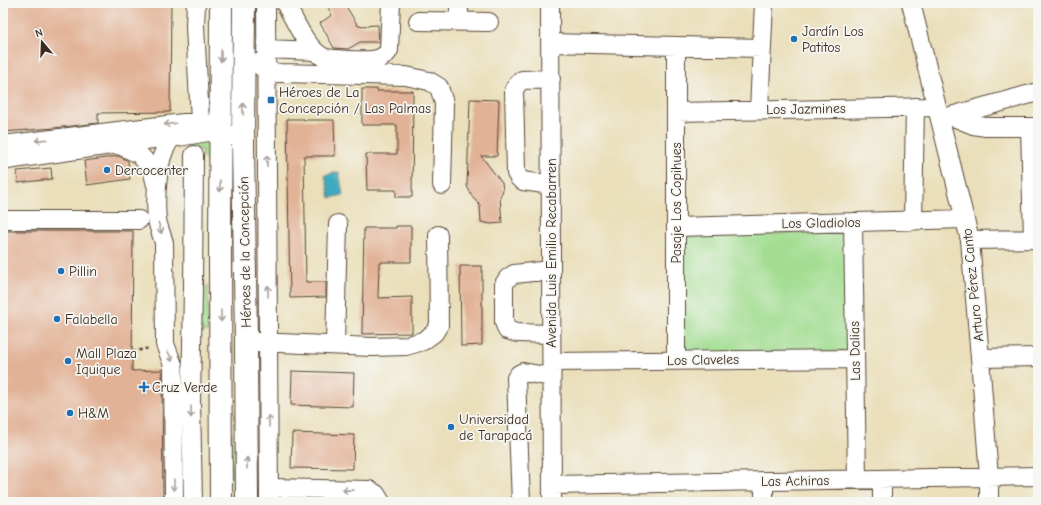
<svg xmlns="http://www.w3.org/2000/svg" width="1041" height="505" font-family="'Comic Neue',sans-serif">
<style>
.green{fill:#a2dd91;stroke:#6e8458}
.water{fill:#41abc0;stroke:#3e6a6f}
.building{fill:#e2b297}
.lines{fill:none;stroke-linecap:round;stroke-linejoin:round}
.minor-casing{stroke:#554535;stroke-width:20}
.major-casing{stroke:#554535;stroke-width:24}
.path{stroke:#554535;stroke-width:2.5;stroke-dasharray:3 3;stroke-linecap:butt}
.minor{stroke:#fff;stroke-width:18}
.major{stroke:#fff;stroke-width:22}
.oneway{stroke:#a79f9a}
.poi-dot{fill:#1f6fb2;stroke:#f6f6f2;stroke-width:1.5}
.labels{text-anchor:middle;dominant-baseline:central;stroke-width:3.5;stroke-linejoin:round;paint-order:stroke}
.poi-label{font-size:14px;fill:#3b2a1e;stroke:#f6f6f2;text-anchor:start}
.street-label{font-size:14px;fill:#3b2a1e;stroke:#f6f6f2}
</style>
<rect width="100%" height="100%" fill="#f6f6f2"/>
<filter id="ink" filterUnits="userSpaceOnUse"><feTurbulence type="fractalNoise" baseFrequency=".025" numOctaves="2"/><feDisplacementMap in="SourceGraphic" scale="8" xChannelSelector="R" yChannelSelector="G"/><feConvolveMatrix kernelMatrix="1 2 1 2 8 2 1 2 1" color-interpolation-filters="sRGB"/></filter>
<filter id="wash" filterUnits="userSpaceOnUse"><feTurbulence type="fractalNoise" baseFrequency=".012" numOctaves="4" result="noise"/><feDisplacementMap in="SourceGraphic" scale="16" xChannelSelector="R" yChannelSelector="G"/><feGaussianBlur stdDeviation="0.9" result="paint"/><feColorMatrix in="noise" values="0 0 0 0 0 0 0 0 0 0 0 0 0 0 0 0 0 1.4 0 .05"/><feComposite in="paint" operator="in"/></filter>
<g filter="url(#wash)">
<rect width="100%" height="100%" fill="#eadfba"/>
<path class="green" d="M188 143H208L209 158H202V149H188Z
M838 231 847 239 848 351 688 355 682 346 683 237Z
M208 285V331L200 332 201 294Z
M230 433H232L233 444 236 453 237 502H232Z"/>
<path class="water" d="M339 172 343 195 330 198 325 175Z"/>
<g id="blocks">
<path class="building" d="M3 3H171L170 112 98 113V123L54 128 3 132Z
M326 3H344L358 26 378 25 379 42H360L348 49 334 48 320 23 332 15Z
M362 89H377V91H413L412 197H396V190H367L366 154H397V125H362Z
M470 99 499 100 497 156H481L502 183 503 191 500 196 502 223 491 224 481 222 480 205 473 198 467 186Z
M287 119H304V120H334L335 156H304L306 282H326V297L290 298Z
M119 156 128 161 130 179 87 185 84 161Z
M51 168 52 179 18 183 17 171Z
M396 226H411V262H379L378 298 412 297V333L362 334 364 228H396Z
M3 231H133L132 371 162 370 163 502H3Z
M460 266H482V345L461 346Z
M292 371 354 373 353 407 291 405Z
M292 433 354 435 353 469 291 468Z"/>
</g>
</g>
<g filter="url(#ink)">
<use href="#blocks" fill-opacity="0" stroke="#554535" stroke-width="1"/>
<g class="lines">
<g class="minor-casing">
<path id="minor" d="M196 3 195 26 200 121
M266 3 269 502
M550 3 552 502
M911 3 970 240 980 358 989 477V502
M287 7C297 24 307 50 325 58 338 59 368 63 380 58 385 56 387 54 389 50L391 3
M418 21 489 22
M459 22V3
M550 43 762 48
M266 49 314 51
M257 63 266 71 280 73 406 76 429 81 439 87 444 103 442 185
M551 79 522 80 517 85 514 90 516 173 519 178 523 181 551 185
M759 110 764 3
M676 112 936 107
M951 116 973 125 986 127H1038
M940 119 1038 92
M1030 127 1033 239
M172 137C169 141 166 146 164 151 157 167 155 202 157 219 158 227 162 235 164 243L165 344 173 365 174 502
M117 144 139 154 152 169 156 185
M3 145 200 121 221 130 231 136
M3 162 7 160 153 139 178 137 214 131
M3 220H139
M913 221 915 107
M853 222 857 480
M676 227 965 219
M970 240 1038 239
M551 270 514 274 508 278 504 284V322L507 330 517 333 551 334
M257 342 372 347 406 346 423 341 434 333 439 325 438 235
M335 345 338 224
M980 358 1038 357
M676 361V46
M552 362 855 359
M882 479V502
M764 481V502
M552 485 1038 476
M269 488 369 490 376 494 381 502
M193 502 191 401 193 289 194 155
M521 502 516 378 519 374 523 372 551 377"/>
</g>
<g class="major-casing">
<path id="major" d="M221 3 220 263 221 502
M244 3 243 143 246 341 247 502"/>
</g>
<path class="path" d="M133 352 149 348"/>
<use href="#minor" class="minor"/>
<use href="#major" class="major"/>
</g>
<defs><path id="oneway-shaft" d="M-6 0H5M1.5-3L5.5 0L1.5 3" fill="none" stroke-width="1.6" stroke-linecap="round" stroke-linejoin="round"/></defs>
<g class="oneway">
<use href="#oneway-shaft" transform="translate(221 56) rotate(90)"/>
<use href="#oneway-shaft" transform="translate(243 109) rotate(-90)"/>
<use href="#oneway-shaft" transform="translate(170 124) rotate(174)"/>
<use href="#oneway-shaft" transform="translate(41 140) rotate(173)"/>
<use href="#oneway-shaft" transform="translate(267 161) rotate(-90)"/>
<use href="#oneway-shaft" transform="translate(220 186) rotate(90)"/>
<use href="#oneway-shaft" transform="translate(160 228) rotate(73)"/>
<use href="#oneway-shaft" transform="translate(268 291) rotate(-90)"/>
<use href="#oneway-shaft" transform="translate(221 316) rotate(89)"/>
<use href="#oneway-shaft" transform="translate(170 356) rotate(66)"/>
<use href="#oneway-shaft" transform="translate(191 412) rotate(90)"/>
<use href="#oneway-shaft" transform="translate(269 421) rotate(-90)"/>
<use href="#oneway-shaft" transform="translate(247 463) rotate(-90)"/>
<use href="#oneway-shaft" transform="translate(174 485) rotate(90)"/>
<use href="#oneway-shaft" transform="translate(348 490) rotate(-179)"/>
</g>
</g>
<g class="poi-dot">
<circle cx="794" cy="39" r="4"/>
<rect x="267" y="96" width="8" height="8" rx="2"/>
<circle cx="107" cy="170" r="4"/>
<circle cx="61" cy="271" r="4"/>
<circle cx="57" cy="319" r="4"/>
<circle cx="68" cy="361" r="4"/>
<path d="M142 381h4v4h4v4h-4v4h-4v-4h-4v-4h4z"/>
<circle cx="70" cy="413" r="4"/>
<circle cx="451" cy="427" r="4"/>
</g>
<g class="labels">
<g class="poi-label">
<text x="802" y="31">Jardín Los<tspan x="802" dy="16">Patitos</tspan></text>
<text x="279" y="92">Héroes de La<tspan x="279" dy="16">Concepción / Las Palmas</tspan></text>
<text x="115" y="170">Dercocenter</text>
<text x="69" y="271">Pillin</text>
<text x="65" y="319">Falabella</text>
<text x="76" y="353">Mall Plaza<tspan x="76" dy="16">Iquique</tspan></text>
<text x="152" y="387">Cruz Verde</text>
<text x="78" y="413">H&amp;M</text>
<text x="459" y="419">Universidad<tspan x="459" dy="16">de Tarapacá</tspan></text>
</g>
<g class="street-label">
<text transform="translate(806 109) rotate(-1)">Los Jazmines</text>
<text transform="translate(676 203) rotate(-90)">Pasaje Los Copihues</text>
<text transform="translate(821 223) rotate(-1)">Los Gladiolos</text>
<text transform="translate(245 252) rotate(-91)">Héroes de la Concepción</text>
<text transform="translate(551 253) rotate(-90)">Avenida Luis Emilio Recabarren</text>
<text transform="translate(973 285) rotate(-96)">Arturo Pérez Canto</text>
<text transform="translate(855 351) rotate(-91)">Las Dalias</text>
<text transform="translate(703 360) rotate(-1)">Los Claveles</text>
<text transform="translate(795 481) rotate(-1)">Las Achiras</text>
</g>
</g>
<rect width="1041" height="505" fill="none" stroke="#f6f6f2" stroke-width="16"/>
<g transform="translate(42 42) rotate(341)" stroke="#f6f6f2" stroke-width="3" paint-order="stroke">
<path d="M0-3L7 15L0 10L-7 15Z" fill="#3b2a1e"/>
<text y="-6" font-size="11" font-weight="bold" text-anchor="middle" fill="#3b2a1e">N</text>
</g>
</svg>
